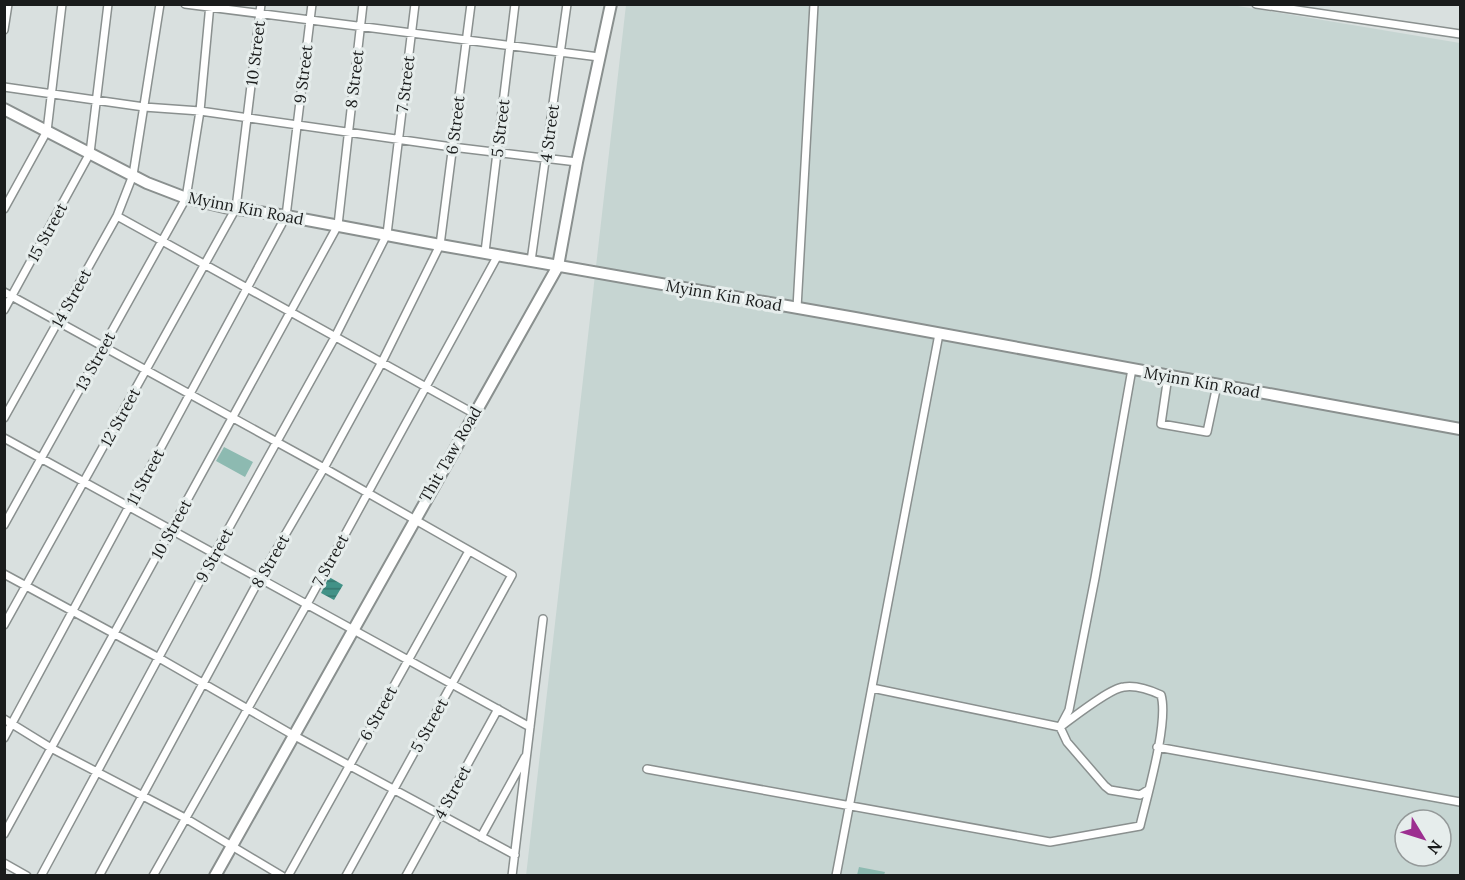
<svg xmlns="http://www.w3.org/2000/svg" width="1465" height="880" font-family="Lora,serif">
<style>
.built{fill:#c6d5d2;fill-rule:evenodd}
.grass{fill:#8dbab1}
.water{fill:url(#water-rules)}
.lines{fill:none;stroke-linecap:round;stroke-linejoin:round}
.street-casing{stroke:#8a908f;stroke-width:10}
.secondary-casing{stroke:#8a908f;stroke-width:14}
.street{stroke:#fff;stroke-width:7}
.secondary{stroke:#fff;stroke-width:10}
.labels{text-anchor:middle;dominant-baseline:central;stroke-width:6;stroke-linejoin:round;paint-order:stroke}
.street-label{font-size:16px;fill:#1a1c1c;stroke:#e6edec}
</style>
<defs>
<pattern id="water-rules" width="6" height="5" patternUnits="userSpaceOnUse" patternTransform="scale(1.5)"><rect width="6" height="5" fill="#429287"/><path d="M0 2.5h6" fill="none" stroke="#36766e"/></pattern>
</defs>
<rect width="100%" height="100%" fill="#d9e0df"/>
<path class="built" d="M626 5H1232L1460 43V875L526 876ZM1405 820H1441V856H1405Z"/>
<path class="grass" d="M224 447 253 462 245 477 216 461Z
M859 867 885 872 884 875H857Z"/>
<path class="water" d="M329 577 343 585 334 600 321 593Z"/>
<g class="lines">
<g class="street-casing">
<path id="street" d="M185 4 599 57
M1256 4 1460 34
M4 30 8 4
M4 87 144 107 200 111 452 147 577 162
M4 209 47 131 62 4
M117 216 473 413
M531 261 567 4
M4 292 324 468 512 575 346 876
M797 308 814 4
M4 310 90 153 108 4
M1168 376 1161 424 1207 432 1217 385
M4 418 117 216 133 175 160 4
M4 438 530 727
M4 525 186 198 200 111 210 4
M4 574 159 658 293 735 515 855
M4 625 236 208 261 4
M872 688 1060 727 1069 710 1095 578 1132 369
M4 719 51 748 185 818 282 876
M4 738 286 216 312 4
M1157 747 1460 802
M647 769 1050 842 1140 826C1147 796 1169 722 1161 695 1150 690 1136 685 1124 687 1110 688 1074 717 1060 727L1067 742 1105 786 1110 790 1140 795 1148 790
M4 834 338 225 363 4
M481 837 525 757
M4 863 27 876
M41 876 215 553 335 337 387 234 415 4
M99 876 260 578 324 468 382 362 440 245 471 4
M153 876 307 604 498 255 485 252 515 4
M288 876 469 551
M406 876 498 709
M512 876 543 619
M836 876 939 334"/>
</g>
<g class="secondary-casing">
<path id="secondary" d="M4 109 147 183 186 198 224 207 286 216 440 245 855 318 1460 429
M215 876 558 266 577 162 611 4"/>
</g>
<use href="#street" class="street"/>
<use href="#secondary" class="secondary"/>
</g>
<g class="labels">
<g class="street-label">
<text transform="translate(255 53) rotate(-83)">10 Street</text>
<text transform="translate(303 74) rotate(-83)">9 Street</text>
<text transform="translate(354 79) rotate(-83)">8 Street</text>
<text transform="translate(405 84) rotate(-83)">7 Street</text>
<text transform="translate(455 125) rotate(-83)">6 Street</text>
<text transform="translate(500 128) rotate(-83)">5 Street</text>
<text transform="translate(549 133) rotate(-82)">4 Street</text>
<text transform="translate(246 208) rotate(11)">Myinn Kin Road</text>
<text transform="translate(47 232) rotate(-61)">15 Street</text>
<text transform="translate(724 295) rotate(10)">Myinn Kin Road</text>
<text transform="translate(71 298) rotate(-61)">14 Street</text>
<text transform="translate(95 361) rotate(-61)">13 Street</text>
<text transform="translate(1202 382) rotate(10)">Myinn Kin Road</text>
<text transform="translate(120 417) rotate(-61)">12 Street</text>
<text transform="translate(450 454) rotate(-60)">Thit Taw Road</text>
<text transform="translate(145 477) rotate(-62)">11 Street</text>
<text transform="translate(171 529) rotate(-61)">10 Street</text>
<text transform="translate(214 555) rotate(-61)">9 Street</text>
<text transform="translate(330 560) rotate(-61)">7 Street</text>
<text transform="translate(270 561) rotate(-60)">8 Street</text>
<text transform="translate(378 713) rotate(-61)">6 Street</text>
<text transform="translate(429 725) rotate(-61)">5 Street</text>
<text transform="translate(452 792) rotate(-61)">4 Street</text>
</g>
</g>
<rect width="1465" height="880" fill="none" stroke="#1a1c1c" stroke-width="12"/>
<g transform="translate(1423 838) rotate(128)"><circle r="28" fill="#e6edec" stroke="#949999" stroke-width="1.5"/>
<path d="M0-4.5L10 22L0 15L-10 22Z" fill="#9c2f90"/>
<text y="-9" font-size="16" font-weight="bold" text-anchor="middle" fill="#1a1c1c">N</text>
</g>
</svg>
